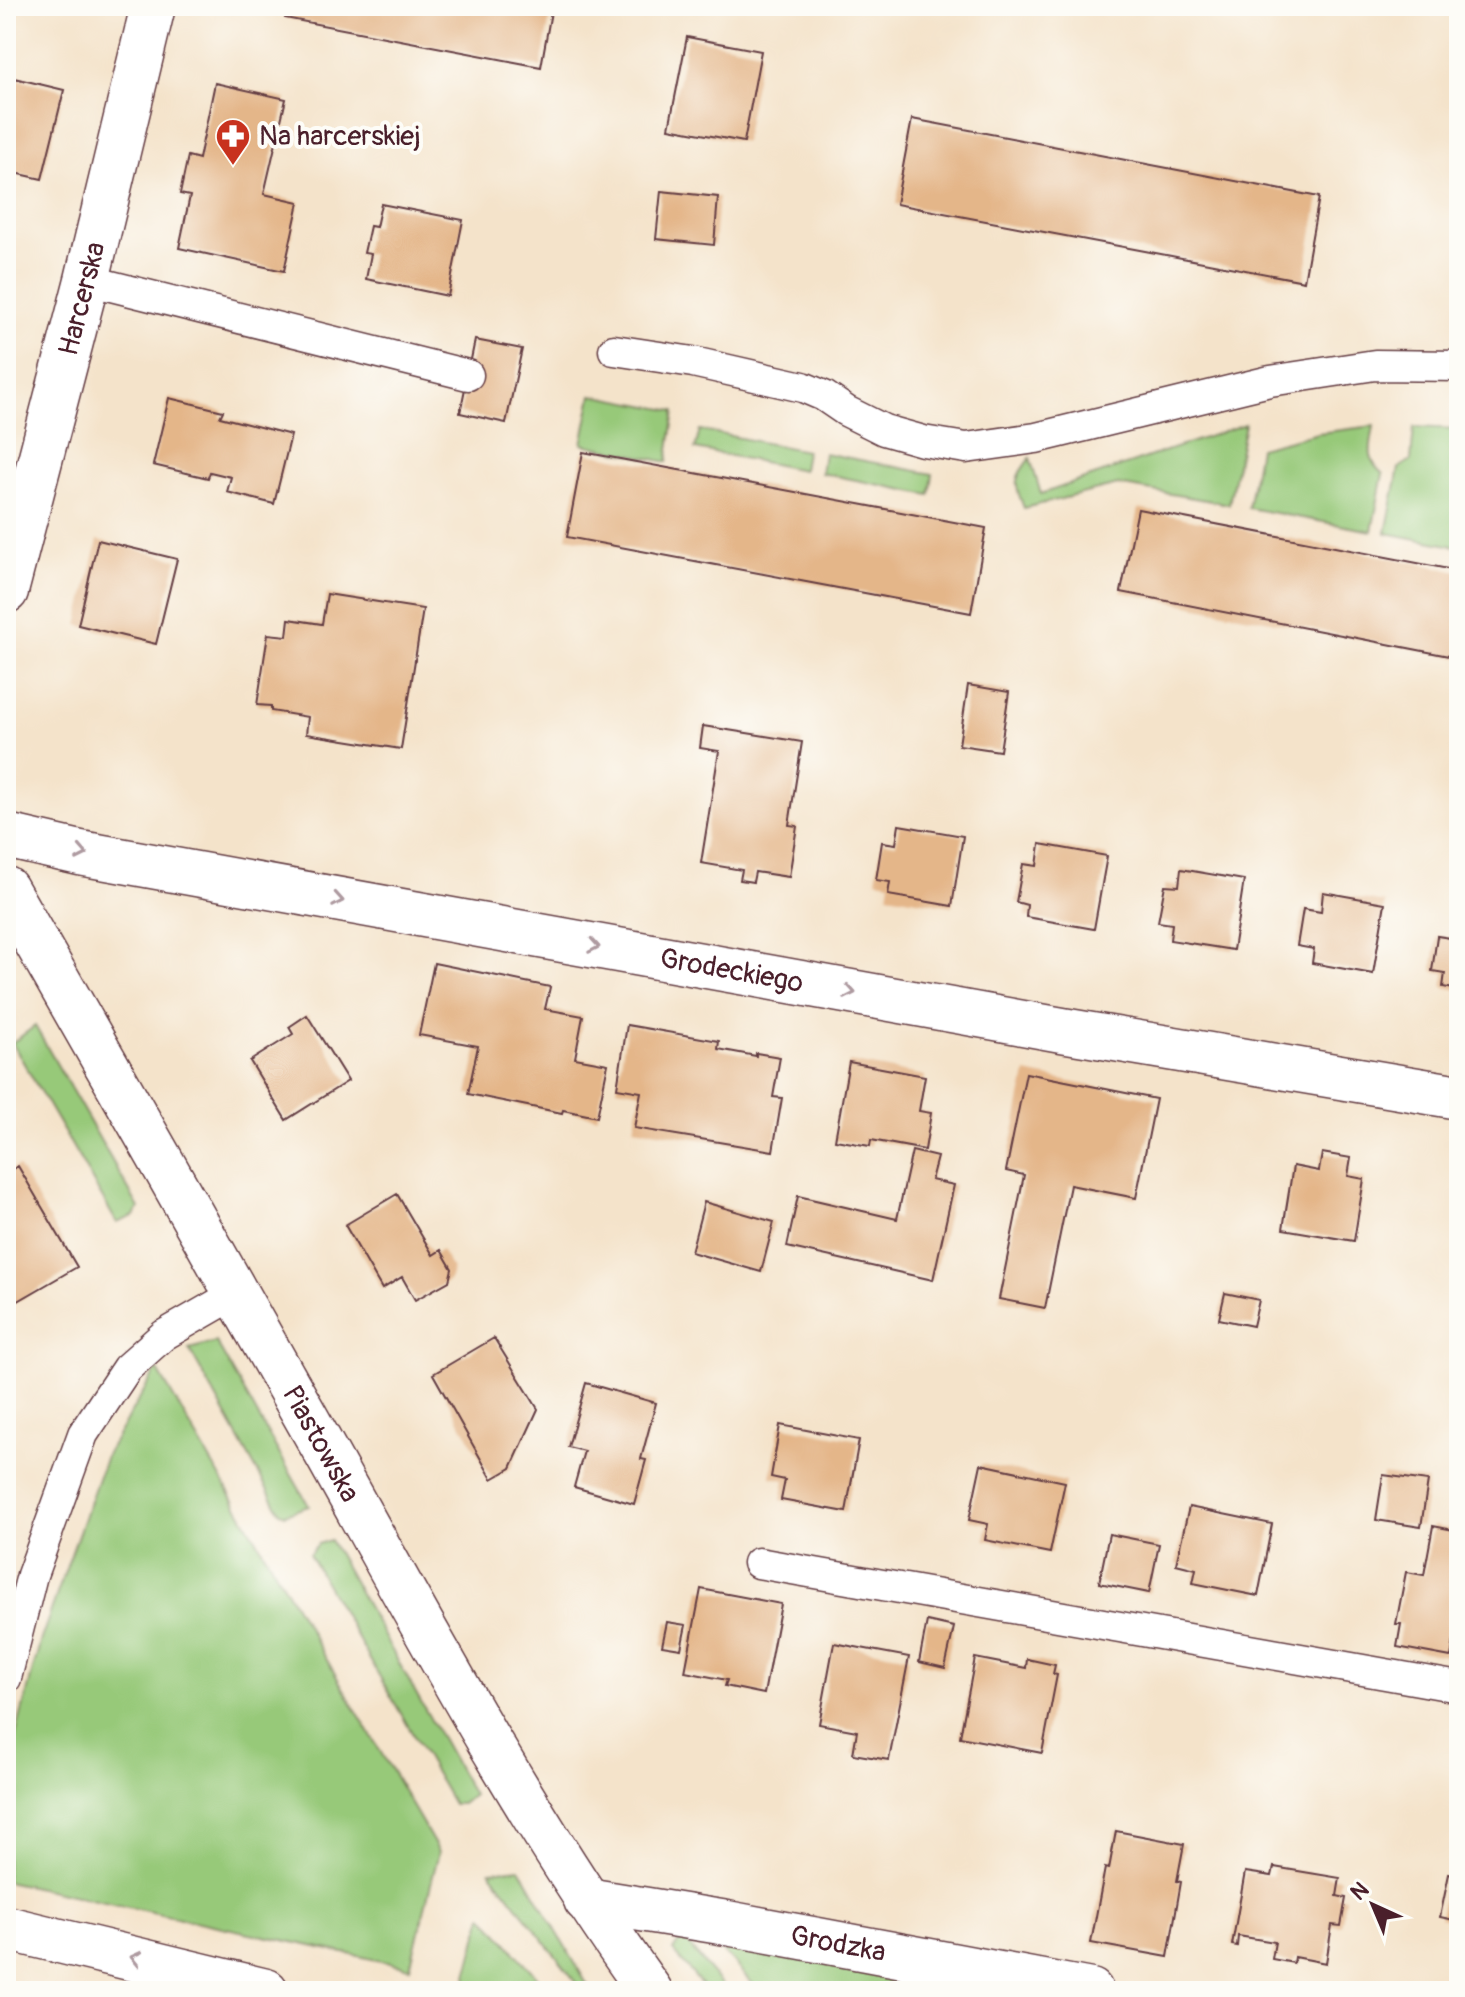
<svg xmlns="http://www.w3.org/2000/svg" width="1465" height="1997" font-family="Pangolin,sans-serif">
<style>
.green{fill:#97c979;stroke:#707452;stroke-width:2}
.building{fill:#e4b689}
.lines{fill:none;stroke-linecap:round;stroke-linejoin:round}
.service-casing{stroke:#643c43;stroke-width:33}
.minor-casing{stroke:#643c43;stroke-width:47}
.tertiary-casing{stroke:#643c43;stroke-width:47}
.secondary-casing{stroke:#643c43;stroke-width:47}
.service{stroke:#fff;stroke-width:30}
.minor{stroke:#fff;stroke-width:44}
.tertiary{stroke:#fff;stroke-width:44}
.secondary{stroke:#fff;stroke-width:44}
.oneway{stroke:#ae9aa0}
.labels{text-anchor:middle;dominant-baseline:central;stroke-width:8;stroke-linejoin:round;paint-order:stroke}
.poi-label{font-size:28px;fill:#4a1f2b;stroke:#fdfcf7;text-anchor:start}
.street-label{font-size:28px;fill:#4a1f2b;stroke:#fdfcf7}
</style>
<rect width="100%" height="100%" fill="#fdfcf7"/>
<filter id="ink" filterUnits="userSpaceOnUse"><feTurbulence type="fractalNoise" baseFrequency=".0125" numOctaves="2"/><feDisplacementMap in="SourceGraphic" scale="16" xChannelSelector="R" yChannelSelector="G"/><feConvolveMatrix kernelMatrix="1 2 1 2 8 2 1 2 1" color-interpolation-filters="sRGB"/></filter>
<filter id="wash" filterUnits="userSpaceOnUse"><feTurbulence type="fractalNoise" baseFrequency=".006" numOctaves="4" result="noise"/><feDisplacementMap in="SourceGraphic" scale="32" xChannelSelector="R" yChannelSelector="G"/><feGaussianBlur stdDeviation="1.8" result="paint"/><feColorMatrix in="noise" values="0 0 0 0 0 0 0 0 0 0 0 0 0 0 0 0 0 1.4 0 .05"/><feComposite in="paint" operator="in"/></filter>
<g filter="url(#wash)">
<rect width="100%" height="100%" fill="#f4e3ca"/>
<path class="green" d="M592 395 675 411 667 462 582 444Z
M1245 424 1229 504 1118 485 1024 508C1014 482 1013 480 1030 458L1041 494Z
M1374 426C1371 447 1365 459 1383 474L1372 531 1248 508 1259 448 1318 433Z
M1414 427 1459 429V547L1386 533 1399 468 1411 460Z
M700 430 806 451 803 470 695 449Z
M824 453 933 474 930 495 821 473Z
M35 1026 139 1208 134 1216 117 1223 12 1043Z
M216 1342 309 1506 285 1514 280 1512 189 1349Z
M157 1369 439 1852 410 1967 6 1881V1773L41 1639 107 1453Z
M330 1540 473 1795 462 1804H453L309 1554 318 1544Z
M520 1868 591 1991H583L490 1871Z
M483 1915 549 1991H463Z
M682 1937 727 1991H707L673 1951Z
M714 1941 968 1991H759Z"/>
<g id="blocks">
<path class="building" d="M287 6H552L541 67 285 18Z
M687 37 761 51 744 142 669 128Z
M6 76 64 90 42 179 6 171Z
M215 83 286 99 264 194 299 202 284 271 179 248 190 196 180 194 188 156 199 159Z
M912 119 1319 197 1304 281 896 204Z
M661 191 718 197 714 245 656 239Z
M381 204 463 220 448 296 366 279 371 254 364 253 370 226 376 227Z
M475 340 522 349 506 423 460 413Z
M169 398 223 411 220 417 291 435 274 504 227 492 231 477 210 472 208 478 153 465Z
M583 452 986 528 971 613 567 537Z
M1138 509 1459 571V658L1121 592Z
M98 540 177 559 156 644 78 625Z
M327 594 423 609 401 749 306 734 308 717 271 711V706L257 705 268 634 287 636 289 619 322 624Z
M968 685 1009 692 1000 751 959 745Z
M703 726 802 742 789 825 797 826 789 877 755 872 753 882 740 880 742 870 701 863 719 751 700 748Z
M899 825 963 836 952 906 888 895 890 882 876 880 882 842 896 844Z
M1040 844 1107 856 1094 929 1026 917 1027 905 1016 902 1023 864 1037 866Z
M1181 869 1244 880 1233 950 1170 940 1172 924 1158 922 1165 885 1179 886Z
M1323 892 1385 903 1373 974 1312 963 1314 949 1297 946 1303 909 1321 912Z
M1455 914 1459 915V990L1443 987 1445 973 1432 971 1437 936 1451 938Z
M434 963 550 987 545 1009 583 1016 575 1058 608 1064 597 1117 563 1110 562 1113 468 1094 478 1046 419 1035Z
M307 1015 348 1081 286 1120 250 1061 293 1034 289 1027Z
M627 1025 719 1041 718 1049 756 1056V1053L780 1057 773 1097 782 1098 773 1151 634 1128 641 1092 617 1088Z
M849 1062 925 1076 919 1111 931 1113 925 1150 871 1140 870 1146 835 1140Z
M1026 1073 1156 1099 1136 1198 1070 1185 1045 1308 999 1299 1024 1175 1006 1171Z
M912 1151 937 1157 931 1180 954 1185 933 1280 787 1247 798 1196 897 1219Z
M1322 1153 1351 1158 1348 1176 1364 1179 1354 1241 1283 1229 1293 1166 1319 1171Z
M18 1166 77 1267 6 1308V1173Z
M397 1194 433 1255 441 1250 452 1269 449 1281 415 1300 402 1277 382 1289 345 1225Z
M704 1202 774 1222 761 1272 691 1252Z
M1225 1293 1259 1300 1253 1326 1219 1319Z
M494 1338 538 1409 511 1468 492 1479 433 1374Z
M586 1383 656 1403 641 1459 646 1460 634 1504 574 1487 584 1451 568 1447Z
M780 1425 859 1440 846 1512 781 1500 785 1480 771 1477Z
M981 1464 1065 1482 1050 1553 985 1540 988 1524 969 1520Z
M1383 1475 1428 1481 1421 1527 1376 1520Z
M1189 1507 1272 1524 1258 1596 1193 1583 1196 1569 1176 1564Z
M1433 1526 1459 1531V1635H1455L1451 1657 1397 1647 1401 1624H1396L1406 1572 1424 1575Z
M1109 1534 1159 1544 1149 1593 1099 1583Z
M701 1589 781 1604 764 1694 725 1686 727 1680 685 1672Z
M927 1621 954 1627 945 1668 919 1662Z
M667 1622 686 1625 681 1649 662 1646Z
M834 1643 909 1657 889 1760 853 1754 857 1731 819 1724Z
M975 1658 1026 1668 1027 1659 1055 1665 1053 1674 1057 1675 1042 1753 960 1737Z
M1116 1831 1184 1844 1177 1881 1181 1882 1168 1957 1091 1943 1105 1868 1109 1869Z
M1274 1867 1340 1878 1337 1896 1346 1898 1341 1926 1332 1925 1326 1963 1295 1957 1294 1963 1272 1959 1275 1942 1238 1936 1237 1946 1232 1945 1245 1872 1272 1876Z
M1449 1874 1459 1876V1921L1440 1917Z"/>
</g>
</g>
<g filter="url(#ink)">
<use href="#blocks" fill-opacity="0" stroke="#643c43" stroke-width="2"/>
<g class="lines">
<g class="service-casing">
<path id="service" d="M87 280 468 375
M614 350 693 362 803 387 824 396 846 411 884 430 923 441 966 448 1036 438 1270 381 1375 365 1459 366
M758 1563 1459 1687
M6 1678 32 1575 83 1434 127 1368 164 1335 237 1293"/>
</g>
<g class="minor-casing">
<g id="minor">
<path id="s1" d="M6 591 87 280 153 6"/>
<path id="s2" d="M6 836 80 853 1062 1030 1459 1097"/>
<path id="s3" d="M586 1900 727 1923 1091 1991"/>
</g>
</g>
<g class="tertiary-casing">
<g id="tertiary">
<path id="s4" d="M6 889C114 1078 223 1268 329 1458 430 1639 529 1823 650 1991"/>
</g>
</g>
<g class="secondary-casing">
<path id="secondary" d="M6 1928 266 1991"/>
</g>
<use href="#service" class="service"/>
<use href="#minor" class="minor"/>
<use href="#tertiary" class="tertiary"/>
<use href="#secondary" class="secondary"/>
</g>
<defs><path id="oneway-chevron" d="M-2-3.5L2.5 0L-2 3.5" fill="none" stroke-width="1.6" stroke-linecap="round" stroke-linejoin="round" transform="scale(2)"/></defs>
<g class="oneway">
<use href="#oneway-chevron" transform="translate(82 853) rotate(11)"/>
<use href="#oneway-chevron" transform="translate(338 900) rotate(10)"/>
<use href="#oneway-chevron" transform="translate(594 946) rotate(10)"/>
<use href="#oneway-chevron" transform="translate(850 992) rotate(10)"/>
<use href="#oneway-chevron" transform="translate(136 1958) rotate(-167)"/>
</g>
</g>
<defs>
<g id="pharmacy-pin" transform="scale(1.8)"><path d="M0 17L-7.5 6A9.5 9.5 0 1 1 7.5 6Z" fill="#c8321e" stroke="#fdfcf7"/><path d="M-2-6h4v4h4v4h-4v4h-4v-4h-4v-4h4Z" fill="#fff"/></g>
</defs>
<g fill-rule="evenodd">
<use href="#pharmacy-pin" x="233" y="136"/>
</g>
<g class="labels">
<g class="poi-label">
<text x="259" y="136">Na harcerskiej</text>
</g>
<g class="street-label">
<text stroke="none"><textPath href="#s1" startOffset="302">Harcerska</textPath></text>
<text stroke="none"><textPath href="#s2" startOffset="738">Grodeckiego</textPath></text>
<text stroke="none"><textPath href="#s4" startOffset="638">Piastowska</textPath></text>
<text stroke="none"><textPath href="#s3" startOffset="256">Grodzka</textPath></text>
</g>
</g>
<rect width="1465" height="1997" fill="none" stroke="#fdfcf7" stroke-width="32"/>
<g transform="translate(1373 1905) rotate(316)" stroke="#fdfcf7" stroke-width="6" paint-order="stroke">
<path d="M0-6L14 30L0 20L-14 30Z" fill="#4a1f2b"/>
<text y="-12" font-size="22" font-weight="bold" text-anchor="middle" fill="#4a1f2b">N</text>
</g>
</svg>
